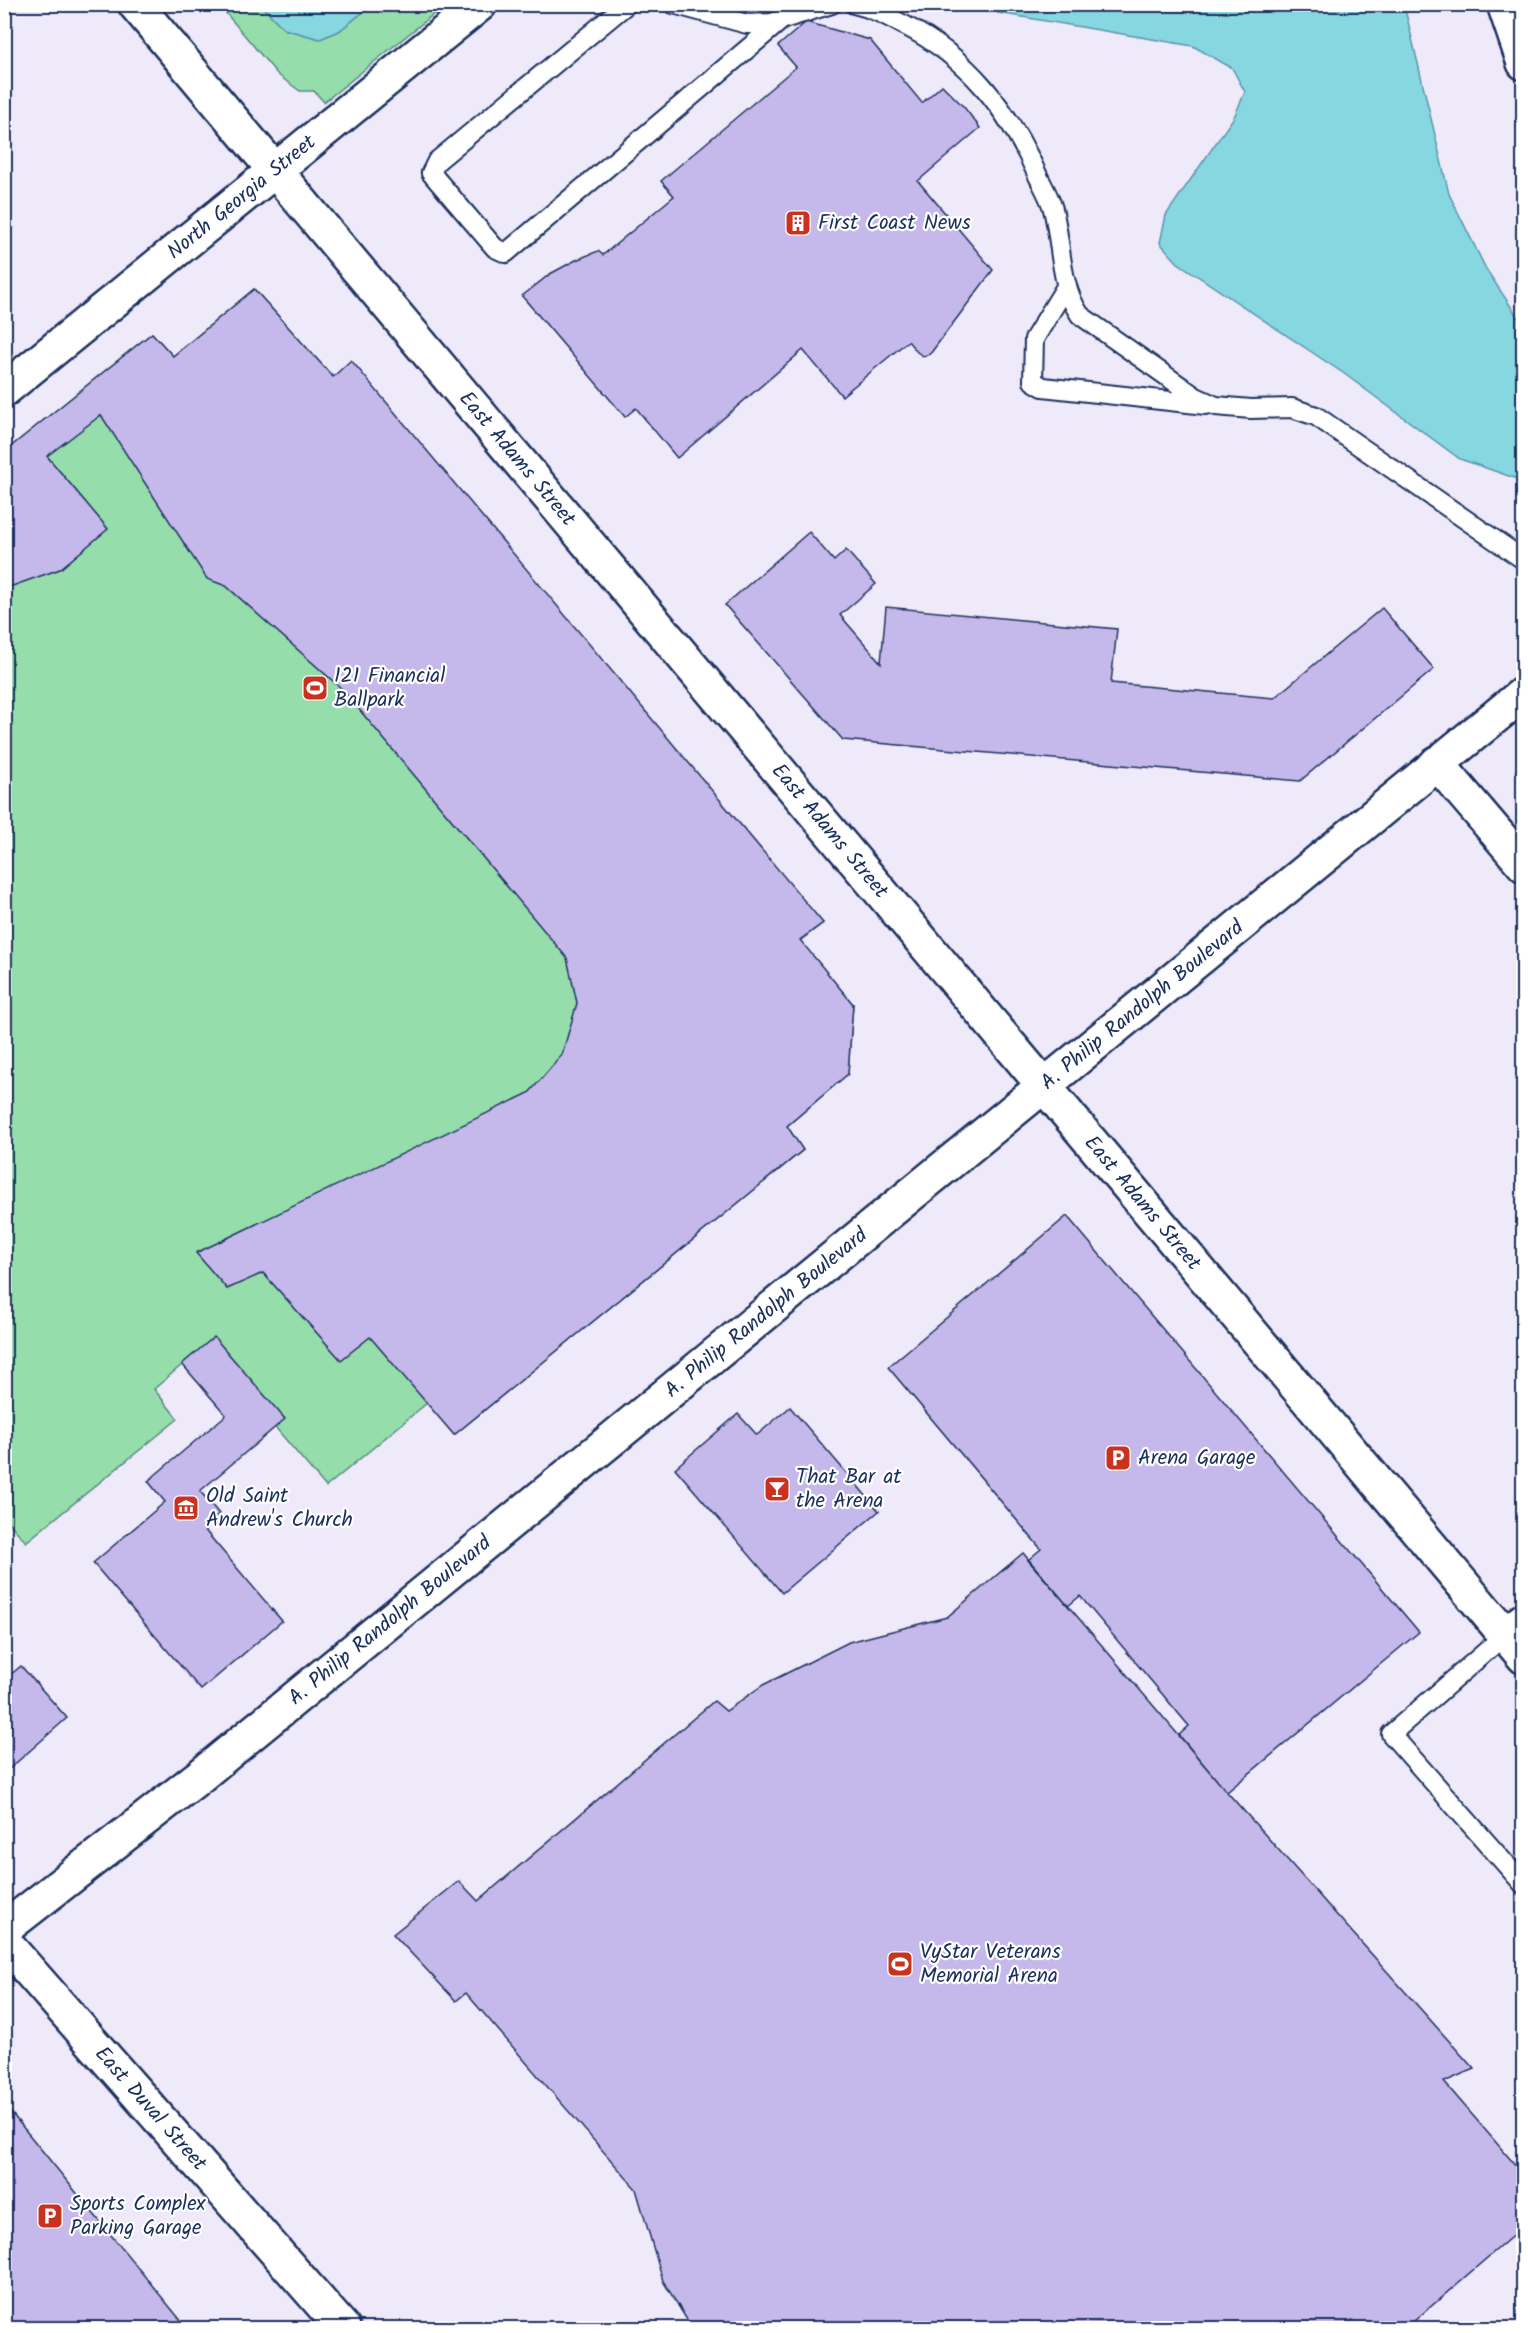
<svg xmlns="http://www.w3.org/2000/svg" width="1528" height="2333" font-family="Kalam,sans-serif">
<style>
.green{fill:#95ddab;stroke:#588684;stroke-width:1.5}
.water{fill:#86d7e0;stroke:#5b94ac;stroke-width:1.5}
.building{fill:#c5b9eb;stroke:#1b2f5e;stroke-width:1.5}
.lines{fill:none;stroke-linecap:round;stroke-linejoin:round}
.service-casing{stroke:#1b2f5e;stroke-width:22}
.minor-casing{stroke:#1b2f5e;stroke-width:38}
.tertiary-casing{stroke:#1b2f5e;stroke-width:38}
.secondary-casing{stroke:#1b2f5e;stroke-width:38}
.service{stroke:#fff;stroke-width:18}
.minor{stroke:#fff;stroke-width:33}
.tertiary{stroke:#fff;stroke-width:33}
.secondary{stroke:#fff;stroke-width:33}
.labels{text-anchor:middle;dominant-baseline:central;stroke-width:4.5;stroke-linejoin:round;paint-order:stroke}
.street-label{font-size:21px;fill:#1b2f5e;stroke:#fff}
.poi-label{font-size:21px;fill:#1b2f5e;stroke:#fff;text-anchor:start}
</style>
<rect width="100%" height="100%" fill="#eeeaf9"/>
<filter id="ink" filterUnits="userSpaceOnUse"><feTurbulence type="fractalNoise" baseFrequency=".0167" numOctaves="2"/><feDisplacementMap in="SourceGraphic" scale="12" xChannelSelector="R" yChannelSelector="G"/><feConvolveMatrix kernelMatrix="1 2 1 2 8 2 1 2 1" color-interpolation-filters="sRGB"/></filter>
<g filter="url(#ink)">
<path class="green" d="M219 5H261L284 29 320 39 339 31 372 5H445L324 102 314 91H300L278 75Z
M254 289 823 923 800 941 853 1004 848 1074 787 1126 803 1150 454 1435 427 1403 326 1487 275 1427 183 1364 154 1389 178 1419 26 1542 4 1517V452L152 333 173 356Z"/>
<path class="water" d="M261 5H372L339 31 320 39 284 29Z
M992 5H1404L1449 194 1486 269 1523 325V481L1460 459 1343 373 1178 263 1160 243 1166 215 1234 117 1245 92 1232 68 1193 46 998 13Z"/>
<path class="building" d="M806 22 870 40 922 103 942 85 964 107 980 128 918 181 993 270 930 354 923 356 917 352 908 341 842 396 803 350 677 458 636 408 625 417 522 296 550 274 576 260 598 251 603 255 674 196 661 181 796 67 778 46Z
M254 289 333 377 351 360 823 923 800 940 853 1004 848 1074 787 1126 803 1150 454 1435 370 1337 341 1360 263 1273 227 1289 196 1253 529 1093 562 1055 577 1003 567 958 342 689 226 586 207 579 101 415 47 456 108 529 60 569 4 589V452L152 333 173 356Z
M809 532 834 561 846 550 876 584 840 615 881 663 886 607 1117 629 1111 683 1274 698 1382 608 1434 669 1300 781 843 740 725 605Z
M1524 765V781L1516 771Z
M1067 1216 1419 1632 1227 1792 1179 1735 1189 1726 1080 1596 1068 1606 1028 1560 1041 1549 888 1367Z
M214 1337 285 1419 200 1491 219 1514 203 1528 282 1621 201 1690 93 1563 165 1502 148 1481 226 1415 182 1364Z
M790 1407 879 1511 782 1593 675 1468 738 1414 757 1435Z
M1023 1553 1227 1792 1474 2069 1444 2082 1524 2175V2226L1406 2328H692L663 2281 636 2189 466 1993 456 2001 393 1934 459 1881 478 1901 714 1701 726 1711 763 1685 849 1642 947 1617Z
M21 1666 67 1718 8 1770 4 1766V1680Z
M4 2104 187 2328H4Z"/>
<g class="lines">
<g class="service-casing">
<path id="service" d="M627 4 437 161 431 173 495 248 506 253 784 18
M673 4 747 24 771 23 832 4
M854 4C872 8 887 16 904 25 969 58 1008 109 1038 176 1043 186 1050 198 1053 209 1062 244 1059 284 1080 315L1196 397 1216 406 1251 409 1292 408 1316 416 1524 560
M1067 285 1034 339 1033 381 1043 387 1206 405
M1505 1635 1391 1734 1524 1885"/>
</g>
<g class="minor-casing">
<g id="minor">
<path id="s1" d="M135 4 1044 1086"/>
<path id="s2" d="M4 390 480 4"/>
<path d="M1437 763 1524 865"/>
<path d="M1505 1635 1524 1620"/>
</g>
</g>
<g class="tertiary-casing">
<g id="tertiary">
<path id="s3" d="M1044 1086 1524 1657"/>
<path id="s4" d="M4 1929 200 1776 1524 693"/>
<path id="s5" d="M4 1942 343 2328"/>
</g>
</g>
<g class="secondary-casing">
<path id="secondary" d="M1504 4 1524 63"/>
</g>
<use href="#service" class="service"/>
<use href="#minor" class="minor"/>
<use href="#tertiary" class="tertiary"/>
<use href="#secondary" class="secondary"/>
</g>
</g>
<defs>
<g id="building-square" transform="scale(1.35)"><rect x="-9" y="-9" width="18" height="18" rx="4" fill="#c8321e" stroke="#fff"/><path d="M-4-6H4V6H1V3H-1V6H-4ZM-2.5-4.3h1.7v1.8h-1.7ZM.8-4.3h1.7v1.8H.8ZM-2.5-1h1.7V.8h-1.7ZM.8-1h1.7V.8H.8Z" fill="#fff"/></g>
<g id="stadium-square" transform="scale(1.35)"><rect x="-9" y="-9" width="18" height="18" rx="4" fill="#c8321e" stroke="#fff"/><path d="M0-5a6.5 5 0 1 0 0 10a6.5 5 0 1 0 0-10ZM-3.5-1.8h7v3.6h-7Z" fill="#fff"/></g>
<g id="parking-square" transform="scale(1.35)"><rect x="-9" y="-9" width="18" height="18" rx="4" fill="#c8321e" stroke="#fff"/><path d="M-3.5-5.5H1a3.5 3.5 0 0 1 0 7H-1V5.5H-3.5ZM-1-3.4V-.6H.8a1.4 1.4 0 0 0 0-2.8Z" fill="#fff"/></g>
<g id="bar-square" transform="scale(1.35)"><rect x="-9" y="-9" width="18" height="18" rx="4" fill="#c8321e" stroke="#fff"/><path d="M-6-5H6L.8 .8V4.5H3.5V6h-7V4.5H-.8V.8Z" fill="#fff"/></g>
<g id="museum-square" transform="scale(1.35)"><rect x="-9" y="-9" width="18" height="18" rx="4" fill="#c8321e" stroke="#fff"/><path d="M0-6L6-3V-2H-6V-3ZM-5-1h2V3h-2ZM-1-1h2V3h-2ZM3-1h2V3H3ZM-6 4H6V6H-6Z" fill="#fff"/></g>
</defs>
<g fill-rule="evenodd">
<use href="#building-square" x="798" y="223"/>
<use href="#stadium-square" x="315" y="688"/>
<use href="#parking-square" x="1118" y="1458"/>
<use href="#bar-square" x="777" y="1489"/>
<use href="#museum-square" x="186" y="1508"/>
<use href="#stadium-square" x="900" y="1964"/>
<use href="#parking-square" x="50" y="2216"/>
</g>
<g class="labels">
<g class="street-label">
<text stroke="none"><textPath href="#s2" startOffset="306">North Georgia Street</textPath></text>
<text stroke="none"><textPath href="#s1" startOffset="594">East Adams Street</textPath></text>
<text stroke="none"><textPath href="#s1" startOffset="1080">East Adams Street</textPath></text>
<text stroke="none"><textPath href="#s4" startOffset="1466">A. Philip Randolph Boulevard</textPath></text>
<text stroke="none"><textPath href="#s3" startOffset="153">East Adams Street</textPath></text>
<text stroke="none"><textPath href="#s4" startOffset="980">A. Philip Randolph Boulevard</textPath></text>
<text stroke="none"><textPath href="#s4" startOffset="494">A. Philip Randolph Boulevard</textPath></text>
<text stroke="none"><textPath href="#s5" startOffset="222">East Duval Street</textPath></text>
</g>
<g class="poi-label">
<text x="818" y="223">First Coast News</text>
<text x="334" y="676">121 Financial<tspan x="334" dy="24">Ballpark</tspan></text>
<text x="1138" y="1458">Arena Garage</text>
<text x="796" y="1477">That Bar at<tspan x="796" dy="24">the Arena</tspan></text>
<text x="206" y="1496">Old Saint<tspan x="206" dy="24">Andrew's Church</tspan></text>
<text x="920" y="1952">VyStar Veterans<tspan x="920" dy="24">Memorial Arena</tspan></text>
<text x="70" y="2204">Sports Complex<tspan x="70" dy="24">Parking Garage</tspan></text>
</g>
</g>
<rect width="1528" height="2333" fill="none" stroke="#fff" stroke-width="24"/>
<rect x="12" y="12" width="1504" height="2309" fill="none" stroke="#1b2f5e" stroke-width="2" filter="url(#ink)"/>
</svg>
